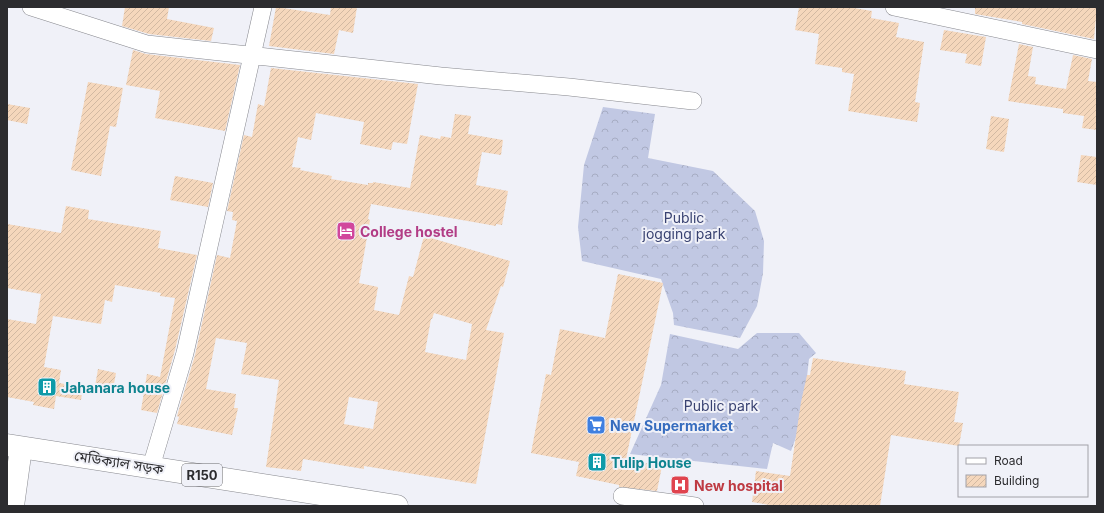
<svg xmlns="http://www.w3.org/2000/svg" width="1104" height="513" font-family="Inter,'Noto Sans Bengali',sans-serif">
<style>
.forest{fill:url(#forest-crowns)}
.building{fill:url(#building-hatch);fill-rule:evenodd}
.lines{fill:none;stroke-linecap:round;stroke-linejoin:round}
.minor-casing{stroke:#87888e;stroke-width:18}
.secondary-casing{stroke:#87888e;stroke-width:23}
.primary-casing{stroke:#87888e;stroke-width:23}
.minor{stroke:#fff;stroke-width:17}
.secondary{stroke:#fff;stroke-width:22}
.primary{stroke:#fff;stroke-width:22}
.labels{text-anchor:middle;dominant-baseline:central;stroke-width:4;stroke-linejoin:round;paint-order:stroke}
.shield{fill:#f0f1f8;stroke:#67676b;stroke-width:1}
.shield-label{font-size:13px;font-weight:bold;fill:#2c2c2f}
.park-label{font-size:14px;fill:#394271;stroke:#f0f1f8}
.hotel-label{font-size:14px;font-weight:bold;fill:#b23c85;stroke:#f0f1f8;text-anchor:start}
.culture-label{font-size:14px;font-weight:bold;fill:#0d838f;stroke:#f0f1f8;text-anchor:start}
.shop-label{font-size:14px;font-weight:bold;fill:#366cbe;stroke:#f0f1f8;text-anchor:start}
.street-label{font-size:14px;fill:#2c2c2f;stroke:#f0f1f8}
.health-label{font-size:14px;font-weight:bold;fill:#be3a42;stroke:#f0f1f8;text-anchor:start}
</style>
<defs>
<pattern id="forest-crowns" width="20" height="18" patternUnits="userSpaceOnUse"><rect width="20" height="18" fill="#c1c8e3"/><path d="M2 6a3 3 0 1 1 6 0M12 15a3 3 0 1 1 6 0" fill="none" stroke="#a6acc3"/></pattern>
<pattern id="building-hatch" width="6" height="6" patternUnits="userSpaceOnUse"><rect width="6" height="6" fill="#f5d7bc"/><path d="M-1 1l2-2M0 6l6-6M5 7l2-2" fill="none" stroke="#d2b9a2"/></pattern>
</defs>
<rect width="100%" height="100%" fill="#f0f1f8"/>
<path class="forest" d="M603 107 655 114 648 158 713 171 755 211 764 241 763 273 757 306 740 338 674 325 673 313 661 279 582 261 578 227 584 165Z
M757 333H799L816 353 809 359 802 421 791 451 773 443 767 469 630 454 661 385 670 334 738 349Z"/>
<path class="building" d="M125 7H169L167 19 214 28 211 41 149 34 122 26Z
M276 7 330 15 331 7H357L353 33 339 30 334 54 269 46Z
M799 7H848L872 11 871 18 899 23 896 37 924 42 915 102 920 103 917 122 848 111 854 74 842 72V68L815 64 819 34 795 30Z
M975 7H1097L1094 39 1022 24V22L975 14Z
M944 30 986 37 981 66 965 63 967 54 940 50Z
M1019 44 1033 47 1028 76 1036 77 1035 84 1066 89 1073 55 1092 59 1088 81 1097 82V130L1082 128 1084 116 1063 113V109L1008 101Z
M133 50 146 54 240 65 225 131 155 118 160 91 126 85Z
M271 68 418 84 407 144 393 142 391 150 360 144 364 122 316 113 311 140 298 137 292 167 301 168 300 170 332 176 331 179 368 185V183H373V182L410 188 420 135 440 139 441 136 451 138 455 114 471 116 468 134 503 140 501 155 482 152 476 185 508 191 502 225 496 224V226L371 204 368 219 370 220 359 283 378 287 374 310 399 315 409 276 413 277 424 236 510 261 503 287 501 286 486 330 504 333 476 484 364 466V469L303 459 301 471 266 467 279 380 241 374 247 343 216 338 206 389 236 394 234 408H238L232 435 177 424 179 417 177 416 195 355 217 255 230 258 237 221 232 220 233 212 227 211 244 135 252 137 258 104 264 106ZM434 313 472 324 466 360 425 352 431 319H432ZM349 397 378 402 373 429 344 424Z
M88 82 123 88 116 127 110 126 101 176 71 170Z
M7 104 30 108 27 124 7 120Z
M991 116 1009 119 1004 152 986 149Z
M1081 155 1097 157V185L1077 182Z
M175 176 213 183 208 207 170 200Z
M66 206 89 210 88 219 161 231 158 248 197 255 175 350 157 413 141 410 147 374 160 377 175 298 160 296 161 293 115 285 112 302 105 300 101 324 53 316 44 367 61 370 59 383 83 387 81 400 56 396 54 409 33 405 34 402 7 397V319L36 324 41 294 7 288V224L61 233Z
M618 274 663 283 626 459 662 466 657 491 619 487V485L576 476 579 462 531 453 546 374 551 375 560 329 605 338Z
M813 358 906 371 904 384 959 392 954 422 963 423 959 446 891 435 880 506H775L752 502 756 471 790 476 801 402 807 375H810Z
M98 369 116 373 112 395 94 392Z"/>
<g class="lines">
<g class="minor-casing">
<path id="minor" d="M31 7 147 44 441 76 569 87 693 101
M894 7 1097 50
M151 467 185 353 263 7
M622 496 695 506"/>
</g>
<g class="secondary-casing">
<path id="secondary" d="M13 506 21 448"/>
</g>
<g class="primary-casing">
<path id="primary" d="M7 445 397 506"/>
</g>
<use href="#minor" class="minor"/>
<use href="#secondary" class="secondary"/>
<use href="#primary" class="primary"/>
</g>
<defs>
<g id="hotel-square" transform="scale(1)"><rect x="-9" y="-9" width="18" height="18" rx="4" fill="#d1479c" stroke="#f0f1f8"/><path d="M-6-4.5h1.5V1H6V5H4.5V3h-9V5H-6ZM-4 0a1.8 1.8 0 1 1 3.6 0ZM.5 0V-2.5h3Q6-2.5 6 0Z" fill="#fff"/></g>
<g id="building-square" transform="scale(1)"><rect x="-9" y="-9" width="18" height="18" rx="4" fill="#0f9aa8" stroke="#f0f1f8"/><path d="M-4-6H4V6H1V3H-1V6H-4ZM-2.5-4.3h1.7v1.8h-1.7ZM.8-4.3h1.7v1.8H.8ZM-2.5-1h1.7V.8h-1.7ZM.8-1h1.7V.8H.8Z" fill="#fff"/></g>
<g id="supermarket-square" transform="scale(1)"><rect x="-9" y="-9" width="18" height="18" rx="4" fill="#3f7fe0" stroke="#f0f1f8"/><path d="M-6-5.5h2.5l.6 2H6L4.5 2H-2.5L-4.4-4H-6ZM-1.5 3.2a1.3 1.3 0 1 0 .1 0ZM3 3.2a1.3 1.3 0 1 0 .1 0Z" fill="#fff"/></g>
<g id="hospital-square" transform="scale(1)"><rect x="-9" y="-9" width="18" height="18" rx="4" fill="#e0444e" stroke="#f0f1f8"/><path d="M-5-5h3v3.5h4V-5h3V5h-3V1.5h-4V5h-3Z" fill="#fff"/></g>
</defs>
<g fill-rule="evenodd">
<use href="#hotel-square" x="346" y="231"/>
<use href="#building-square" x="47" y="387"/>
<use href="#supermarket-square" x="596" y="425"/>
<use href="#building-square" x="597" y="462"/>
<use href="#hospital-square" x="680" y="485"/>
</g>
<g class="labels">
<rect class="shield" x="182" y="464" width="40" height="22" rx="3"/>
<g class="shield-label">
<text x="202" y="475">R150</text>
</g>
<g class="park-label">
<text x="684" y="217">Public<tspan x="684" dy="16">jogging park</tspan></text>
<text x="721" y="405">Public park</text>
</g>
<g class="hotel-label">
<text x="360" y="231">College hostel</text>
</g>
<g class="culture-label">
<text x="61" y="387">Jahanara house</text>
<text x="611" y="462">Tulip House</text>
</g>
<g class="shop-label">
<text x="610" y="425">New Supermarket</text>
</g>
<g class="street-label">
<text transform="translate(119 462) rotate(9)">মেডিক্যাল সড়ক</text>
</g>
<g class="health-label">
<text x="694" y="485">New hospital</text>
</g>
</g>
<rect width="1104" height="513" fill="none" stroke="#2c2c2f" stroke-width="16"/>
<rect x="958" y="445" width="130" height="52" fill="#f0f1f8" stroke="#a2a2a8"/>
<rect x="966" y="458" width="20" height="6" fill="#ffffff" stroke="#a2a2a8"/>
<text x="994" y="465" font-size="12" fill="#2c2c2f">Road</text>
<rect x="966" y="475" width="20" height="12" fill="url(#building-hatch)" stroke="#a2a2a8"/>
<text x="994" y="485" font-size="12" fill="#2c2c2f">Building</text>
</svg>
